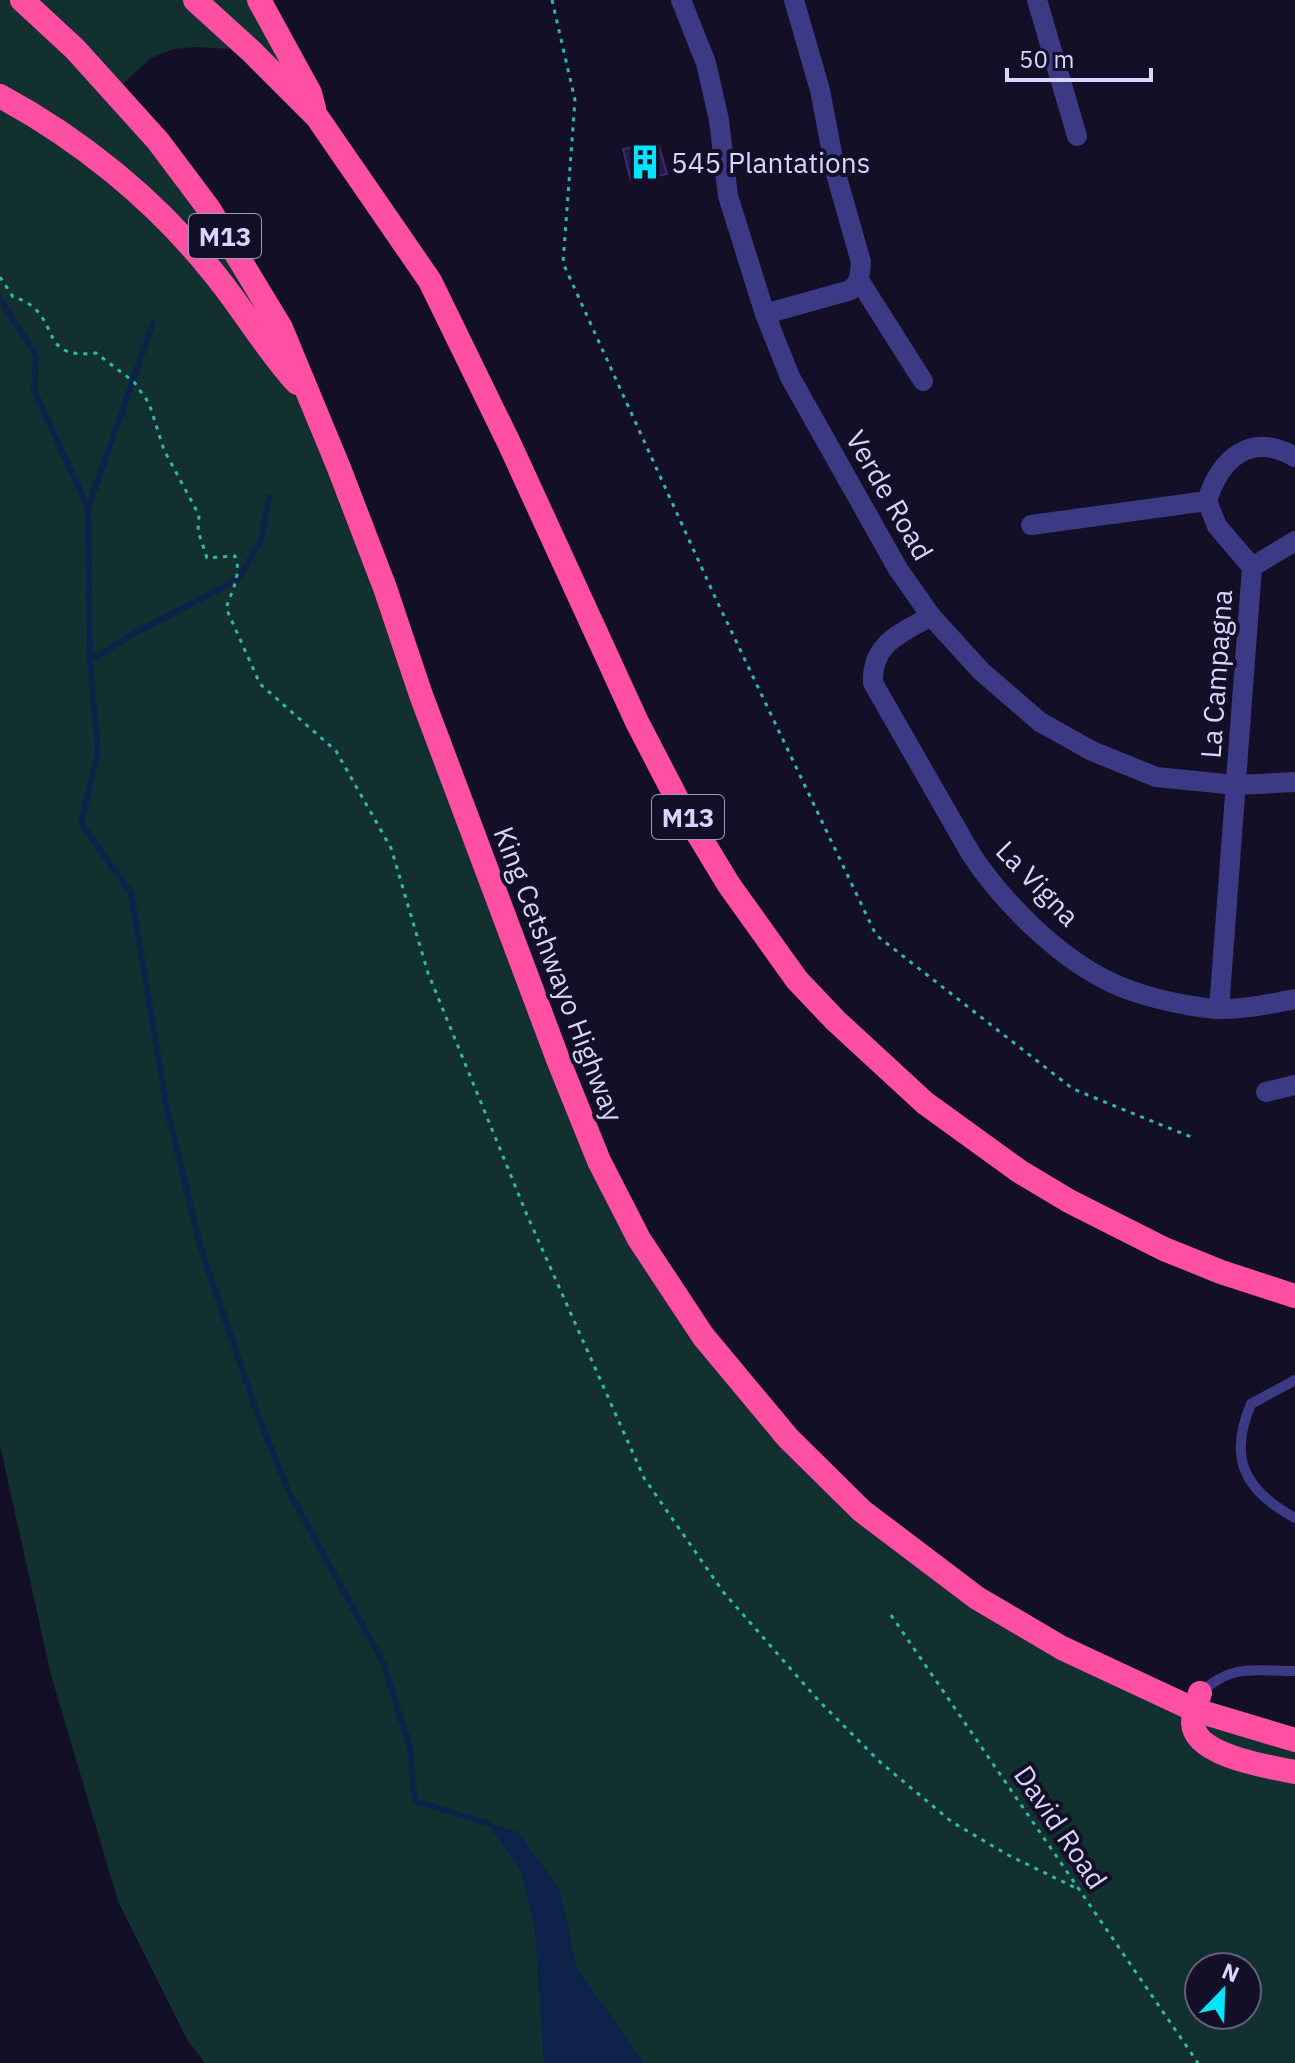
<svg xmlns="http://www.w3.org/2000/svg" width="1295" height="2063" font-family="'IBM Plex Sans',sans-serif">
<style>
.green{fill:#12302f;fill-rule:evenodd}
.water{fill:#0c2248}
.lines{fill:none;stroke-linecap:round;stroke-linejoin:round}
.stream{stroke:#0c2248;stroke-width:6}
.building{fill:#241b47;stroke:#3b2d73;stroke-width:2}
.path{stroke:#2fb8b0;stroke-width:3;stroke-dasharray:4 6;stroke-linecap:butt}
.service{stroke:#3d3a85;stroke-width:10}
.minor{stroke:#3d3a85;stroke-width:20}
.motorway{stroke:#ff4fa3;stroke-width:24}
.labels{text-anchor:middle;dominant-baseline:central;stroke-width:8;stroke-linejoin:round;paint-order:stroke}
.shield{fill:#130f26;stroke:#9e99be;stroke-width:2}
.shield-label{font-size:26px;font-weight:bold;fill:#d9d4ff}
.poi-label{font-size:28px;fill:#d9d4ff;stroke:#130f26;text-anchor:start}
.street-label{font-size:28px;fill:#d9d4ff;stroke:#130f26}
</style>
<rect width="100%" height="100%" fill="#130f26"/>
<path class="green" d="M0 0H259L310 93 250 50 196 47 173 49 151 58 115 91 260 290 559 1062 669 1287 862 1511 1062 1648 1295 1740V2063H205L188 2041 118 1901 51 1675 0 1445ZM1199 1967H1247V2015H1199Z"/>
<path class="water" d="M487 1823 518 1832 560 1890 577 1968 644 2063H544L535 1930 520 1870Z"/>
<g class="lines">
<path class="stream" d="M0 298 36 356 34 390 88 508 90 661 98 753 81 823 131 893 167 1109 201 1249 260 1421 289 1492 383 1662 410 1747 415 1801 487 1823
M88 508 153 323
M90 661 131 635 237 580 261 541 269 497"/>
</g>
<path class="building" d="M658 143 667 174 631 181 623 149Z"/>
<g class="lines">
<path class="path" d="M552 0 575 100 563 263 715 597 876 935 1073 1089 1191 1137
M0 277 13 297C51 307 45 340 64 350 74 355 85 354 96 353L134 382 149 403 164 450 199 515 198 531 207 558 235 556C242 573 232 591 226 608L260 684 336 751 391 848 428 973 527 1215 644 1478 724 1593 819 1701 880 1762 952 1822 1008 1855 1080 1890
M891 1615 1198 2063"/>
<path class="service" d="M1295 1380 1251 1404C1228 1458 1244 1490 1295 1518
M1200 1693C1233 1663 1253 1671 1295 1671"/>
<path class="minor" d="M681 0 706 63 719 120 728 196 765 314 790 377 898 569 931 616 981 671 1040 722 1092 751 1156 777 1236 785 1295 782
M1037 0 1077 136
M859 280 923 381
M765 314 851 290 859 280 861 262 836 174 820 90 794 0
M1295 457C1250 431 1220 459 1207 501L1217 526 1252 567 1295 541
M1031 525 1207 501
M931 616C902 633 871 643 873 683L971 854C1002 901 1054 953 1104 979 1133 995 1183 1006 1216 1009 1243 1010 1269 1004 1295 999
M1219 1009 1252 567
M1266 1092 1295 1085"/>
<path class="motorway" d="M22 0 75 49 158 141 209 209 281 328 339 468 385 588 421 695 559 1062 599 1161 639 1239 703 1336 788 1438 862 1511 977 1598 1062 1648 1195 1710 1295 1740
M195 0 250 50 317 117 430 281 510 445 637 722 678 801 729 885 797 980 836 1021 925 1103 1019 1171 1069 1201 1164 1249 1221 1272 1295 1296
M259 0 310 93 314 108
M0 96C80 139 155 200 212 271 242 307 265 348 297 383
M1200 1693C1197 1702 1193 1713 1193 1723 1194 1756 1270 1767 1295 1772"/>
</g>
<defs>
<g id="building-bare" transform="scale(2.76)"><path d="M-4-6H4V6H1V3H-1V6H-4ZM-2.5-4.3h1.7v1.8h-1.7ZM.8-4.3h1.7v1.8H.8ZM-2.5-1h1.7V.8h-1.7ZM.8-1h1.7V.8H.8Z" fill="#00e5ff" stroke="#130f26" stroke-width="2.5" paint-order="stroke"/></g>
</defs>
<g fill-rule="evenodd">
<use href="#building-bare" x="645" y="162"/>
</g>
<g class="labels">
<g class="shield">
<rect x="189" y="214" width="72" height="44" rx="6"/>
<rect x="652" y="795" width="72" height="44" rx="6"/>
</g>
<g class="shield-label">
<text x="225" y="236">M13</text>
<text x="688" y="817">M13</text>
</g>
<g class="poi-label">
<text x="671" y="162">545 Plantations</text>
</g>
<g class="street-label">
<text transform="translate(890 495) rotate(60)">Verde Road</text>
<text transform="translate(1216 674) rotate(-86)">La Campagna</text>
<text transform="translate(1038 883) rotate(46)">La Vigna</text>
<text transform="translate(559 974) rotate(69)">King Cetshwayo Highway</text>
<text transform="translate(1061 1827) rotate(56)">David Road</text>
</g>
</g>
<g transform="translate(1223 1991) rotate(23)"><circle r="38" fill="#130f26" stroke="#625e7d" stroke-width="2"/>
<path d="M0-6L14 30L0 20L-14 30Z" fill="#00e5ff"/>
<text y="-12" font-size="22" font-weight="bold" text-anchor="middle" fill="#d9d4ff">N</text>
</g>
<path d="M1007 68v12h144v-12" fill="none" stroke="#d9d4ff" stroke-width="4"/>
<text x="1019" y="68" font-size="24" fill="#d9d4ff" stroke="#130f26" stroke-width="6" paint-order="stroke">50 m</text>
</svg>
